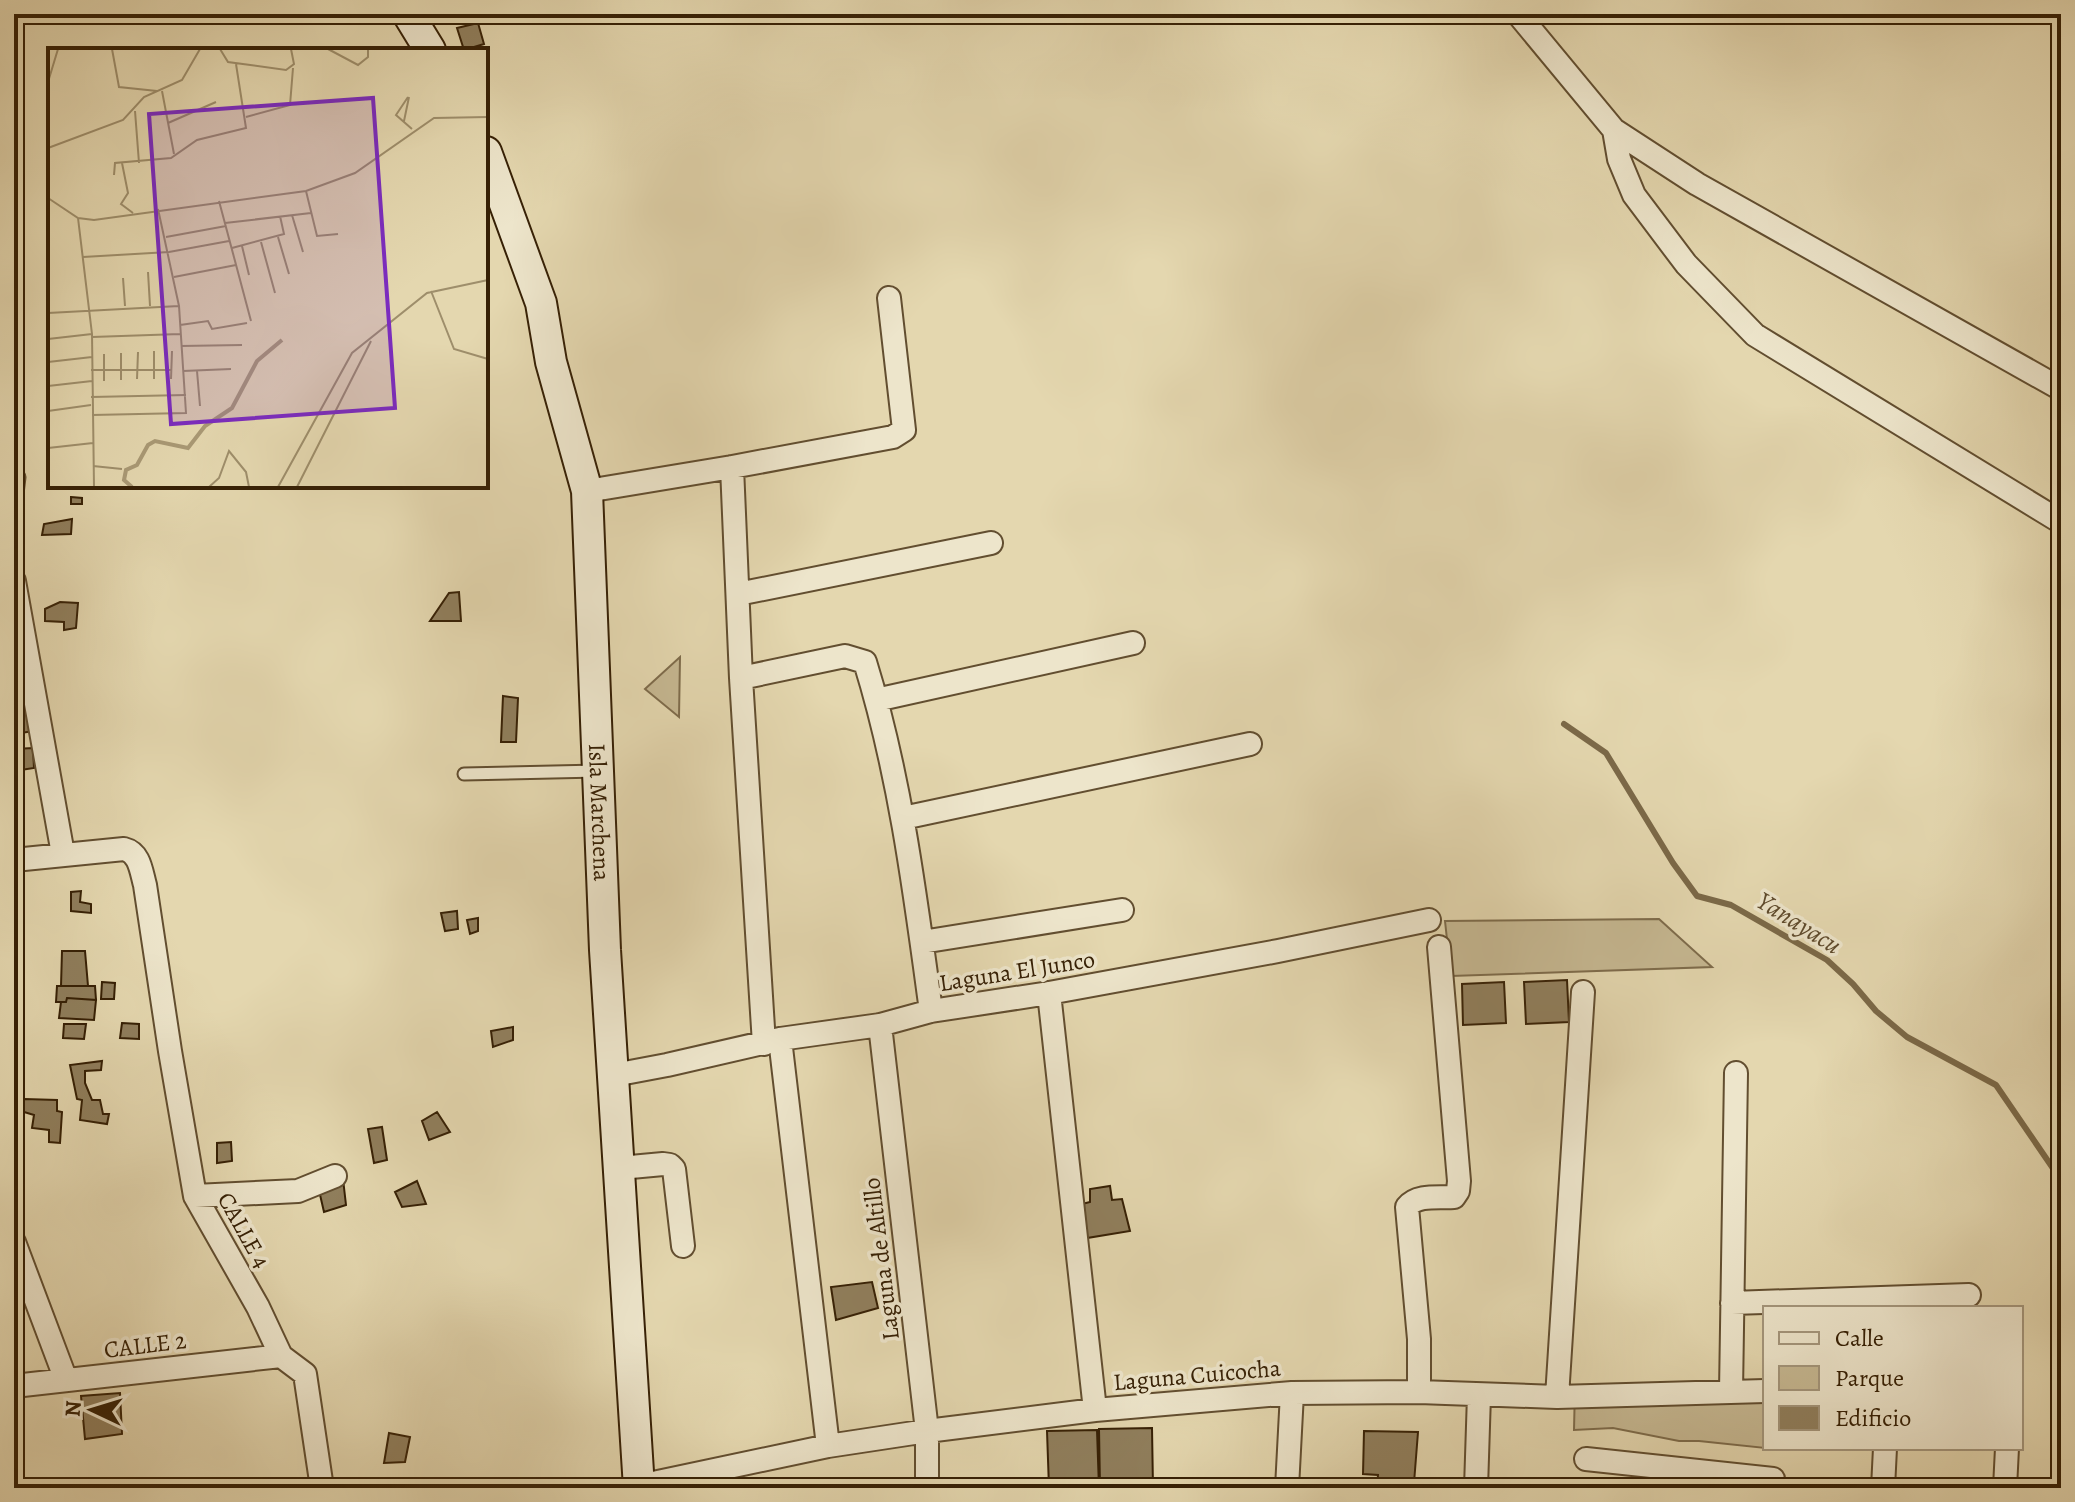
<svg xmlns="http://www.w3.org/2000/svg" width="2075" height="1502" font-family="Alegreya,serif">
<style>
.green{fill:#c6b892;stroke:#7e6c4c;stroke-width:2}
.lines{fill:none;stroke-linecap:round;stroke-linejoin:round}
.stream{stroke:#7b6948;stroke-width:6}
.building{fill:#907f5d;stroke:#362005;stroke-width:2}
.lane-casing{stroke:#624e30;stroke-width:15}
.street-casing{stroke:#624e30;stroke-width:26}
.secondary-casing{stroke:#362005;stroke-width:34}
.lane{stroke:#ede5cb;stroke-width:11}
.street{stroke:#ede5cb;stroke-width:22}
.secondary{stroke:#ede5cb;stroke-width:30}
.labels{text-anchor:middle;dominant-baseline:central;stroke-width:7;stroke-linejoin:round;paint-order:stroke}
.street-label{font-size:24px;fill:#362005;stroke:#ede5cb}
.water-label{font-size:26px;font-style:italic;fill:#5e4a2c;stroke:#ede5cb}
.inset-river{fill:none;stroke:#a99975;stroke-width:4}
.inset-road{fill:none;stroke:#9e8e6b;stroke-width:2}
.view{fill:#7b2cbf;fill-opacity:0.15;stroke:#7b2cbf;stroke-width:4}
.inset-edge{fill:none;stroke:#362005;stroke-width:4}
</style>
<rect width="100%" height="100%" fill="#e4d7af"/>
<filter id="stains"><feTurbulence type="fractalNoise" baseFrequency=".0025" numOctaves="4"/><feColorMatrix values="0 0 0 0 .2 0 0 0 0 .09 0 0 0 0 .02 0 0 0 .5 -.17"/></filter>
<radialGradient id="worn" r=".72"><stop offset=".6" stop-color="#630" stop-opacity="0"/><stop offset="1" stop-color="#630" stop-opacity=".3"/></radialGradient>
<path class="green" d="M680 657 679 717 645 689Z
M1659 919 1712 967 1451 976 1445 921Z
M1575 1386 1765 1392V1448L1699 1441H1679L1613 1428 1574 1430Z"/>
<g class="lines">
<path class="stream" d="M1564 724 1606 753 1673 863 1697 896 1731 905 1827 960 1853 984 1876 1011 1907 1037 1996 1085 2061 1180"/>
</g>
<path class="building" d="M478 23 484 44 464 50 457 28Z
M71 497 82 498V504H71Z
M72 519 71 534 42 535 44 524Z
M459 592 461 621H430L449 593Z
M60 602 78 603 76 628 64 630V622L45 621V609Z
M503 696 518 698 516 742H501Z
M29 701 34 731 14 734V703Z
M33 748 34 768 14 771V749Z
M81 891 80 902 91 904V913L71 911V892Z
M457 911 458 929 445 931 441 913Z
M478 918V931L470 934 467 920Z
M62 951H85L88 986H61Z
M1567 980 1569 1022 1526 1024 1524 982Z
M102 982 115 983 114 999H101Z
M1504 982 1506 1023 1463 1025 1462 984Z
M57 986H95L96 1000 67 998 66 1002H56Z
M67 998 96 1000 94 1020 59 1018 61 1002H66Z
M122 1023 139 1024V1039L120 1038Z
M64 1024H86L84 1039 63 1038Z
M513 1027V1040L493 1047 491 1031Z
M102 1061 101 1070 85 1071V1083L92 1100H100L103 1114H109L107 1124 80 1120 82 1100 77 1099 70 1065Z
M24 1099 57 1100V1111L62 1112 60 1143 49 1142V1130L32 1128 34 1115 24 1112Z
M437 1112 450 1132 429 1140 422 1121Z
M382 1127 387 1160 374 1163 368 1129Z
M231 1142 232 1161 217 1163V1143Z
M343 1179 346 1205 324 1212 318 1186Z
M417 1181 426 1204 402 1207 395 1192Z
M1110 1186 1112 1200 1122 1199 1130 1231 1087 1238 1082 1204 1090 1202V1189Z
M872 1282 878 1308 836 1320 831 1287Z
M120 1393 122 1434 85 1439 81 1396Z
M1152 1428 1153 1488H1100L1099 1429Z
M1097 1430 1099 1488H1049L1047 1431Z
M1364 1431 1418 1432 1414 1483 1398 1482V1488H1377L1378 1475 1363 1474Z
M389 1433 410 1437 405 1462 384 1463Z
M370 1484 371 1488H348V1485Z"/>
<g class="lines">
<g class="lane-casing">
<path id="lane" d="M14 519 19 477
M464 774 598 771"/>
</g>
<g class="street-casing">
<path id="street" d="M1518 14 1614 130 1619 159 1634 195 1686 264 1755 335 2061 522
M1614 130 1697 184 2061 389
M732 467 741 678 764 1044
M587 491 732 467 893 437 904 430 889 298
M14 581 63 854
M738 594 991 543
M741 678 845 656 865 662C900 775 915 893 931 1011
M876 700 1133 643
M903 818 1250 744
M14 860 124 849C140 853 141 871 145 885L170 1051 195 1196 258 1307 281 1356 305 1374 322 1488
M922 942 1122 910
M1049 993 1095 1410
M880 1025 927 1431V1488
M780 1039 828 1446
M614 1075 667 1065 780 1039 880 1025 931 1011 1049 993 1278 951 1429 920
M620 1168 663 1164 670 1165 674 1169 683 1246
M195 1196 298 1191 335 1176
M14 1242 66 1380
M1732 1303 1969 1295
M14 1386 281 1356
M1419 1392V1339L1407 1207C1417 1194 1439 1198 1454 1197L1458 1191 1459 1181 1439 947
M1731 1392 1736 1073
M1557 1397 1583 992
M1586 1459 1773 1479
M639 1486 828 1446 927 1431 1095 1410 1292 1393 1419 1392 1557 1397 1765 1391
M1287 1488 1292 1393
M1476 1488 1479 1395
M1883 1488 1885 1448
M2005 1488 2007 1448"/>
</g>
<g class="secondary-casing">
<g id="secondary">
<path d="M408 14 430 50"/>
<path id="s1" d="M486 152 541 303 551 362 587 491 605 950 639 1488"/>
</g>
</g>
<use href="#lane" class="lane"/>
<use href="#street" class="street"/>
<use href="#secondary" class="secondary"/>
</g>
<g class="labels">
<g class="street-label">
<text stroke="none"><textPath href="#s1" startOffset="676">Isla Marchena</textPath></text>
<text transform="translate(1017 971) rotate(-9)">Laguna El Junco</text>
<text transform="translate(244 1230) rotate(61)">CALLE 4</text>
<text transform="translate(881 1259) rotate(-97)">Laguna de Altillo</text>
<text transform="translate(145 1345) rotate(-7)">CALLE 2</text>
<text transform="translate(1197 1375) rotate(-5)">Laguna Cuicocha</text>
</g>
<g class="water-label">
<text transform="translate(1799 923) rotate(32)">Yanayacu</text>
</g>
</g>
<g transform="translate(48 48)">
<rect width="440" height="440" fill="#e4d7af"/>
<path class="inset-river" d="M84 439 76 432 78 422 89 417 100 397 107 393 140 400 157 378 184 360 209 313 234 292"/>
<path class="inset-road" d="M64 1 71 39 109 43M172 1 180 14 238 22 246 16 243 1M280 1 310 17 320 9V1M0 34 10 1M114 43 126 106M360 49 348 67 364 81M87 63 91 115M198 69 242 57 245 20M356 73 361 49M120 75 168 54M0 100 75 72 96 49 134 32 152 1M74 115 80 145 73 156 85 165M66 127 67 115 123 110 149 92 198 80 188 16M258 143 269 188 290 186M0 150 30 170 46 172 258 143 307 125 386 70 440 69M171 153 203 273M244 167 255 204M30 170 44 286 46 439M177 175 263 165M118 189 178 178M230 189 241 226M213 194 227 245M194 198 201 227M184 200 236 186 232 168M35 209 121 204 181 193M100 224 102 258M126 229 188 217M75 230 77 258M383 243 406 301 440 311M0 265 131 258M132 277 160 273 164 281 199 275M44 289 132 286M0 291 44 286M133 298 194 297M56 306V333M0 314 44 309M43 322H123M135 323 183 321M149 323 152 358M89 331 90 304M106 331V303M123 331 124 303M73 332V305M0 338 44 333M43 349 138 347M0 363 43 357M44 367 138 365 131 258 110 161M0 400 45 395M45 418 74 421M161 439 171 430 181 403 198 424 201 439M230 439 304 305 379 245 440 232M249 439 323 293"/>
<path class="view" d="M325 50 347 360 123 376 101 66Z"/>
<rect width="440" height="440" class="inset-edge"/>
</g>
<rect width="2075" height="1502" fill="none" stroke="#e4d7af" stroke-width="48"/>
<rect x="16" y="16" width="2043" height="1470" fill="none" stroke="#362005" stroke-width="4"/>
<rect x="24" y="24" width="2027" height="1454" fill="none" stroke="#362005" stroke-width="2"/>
<rect x="1763" y="1306" width="260" height="144" fill="#ede5cb" stroke="#a4967c" stroke-width="2"/>
<rect x="1779" y="1332" width="40" height="12" fill="#ede5cb" stroke="#a4967c" stroke-width="2"/>
<text x="1835" y="1346" font-size="24" fill="#362005">Calle</text>
<rect x="1779" y="1366" width="40" height="24" fill="#c6b892" stroke="#a4967c" stroke-width="2"/>
<text x="1835" y="1386" font-size="24" fill="#362005">Parque</text>
<rect x="1779" y="1406" width="40" height="24" fill="#907f5d" stroke="#a4967c" stroke-width="2"/>
<text x="1835" y="1426" font-size="24" fill="#362005">Edificio</text>
<g transform="translate(92 1410) rotate(274)" stroke="#ede5cb" stroke-width="6" paint-order="stroke">
<path d="M0-6L14 30L0 20L-14 30Z" fill="#362005"/>
<text y="-12" font-size="22" font-weight="bold" text-anchor="middle" fill="#362005">N</text>
</g>
<rect width="100%" height="100%" filter="url(#stains)"/>
<rect width="100%" height="100%" fill="url(#worn)"/>
</svg>
